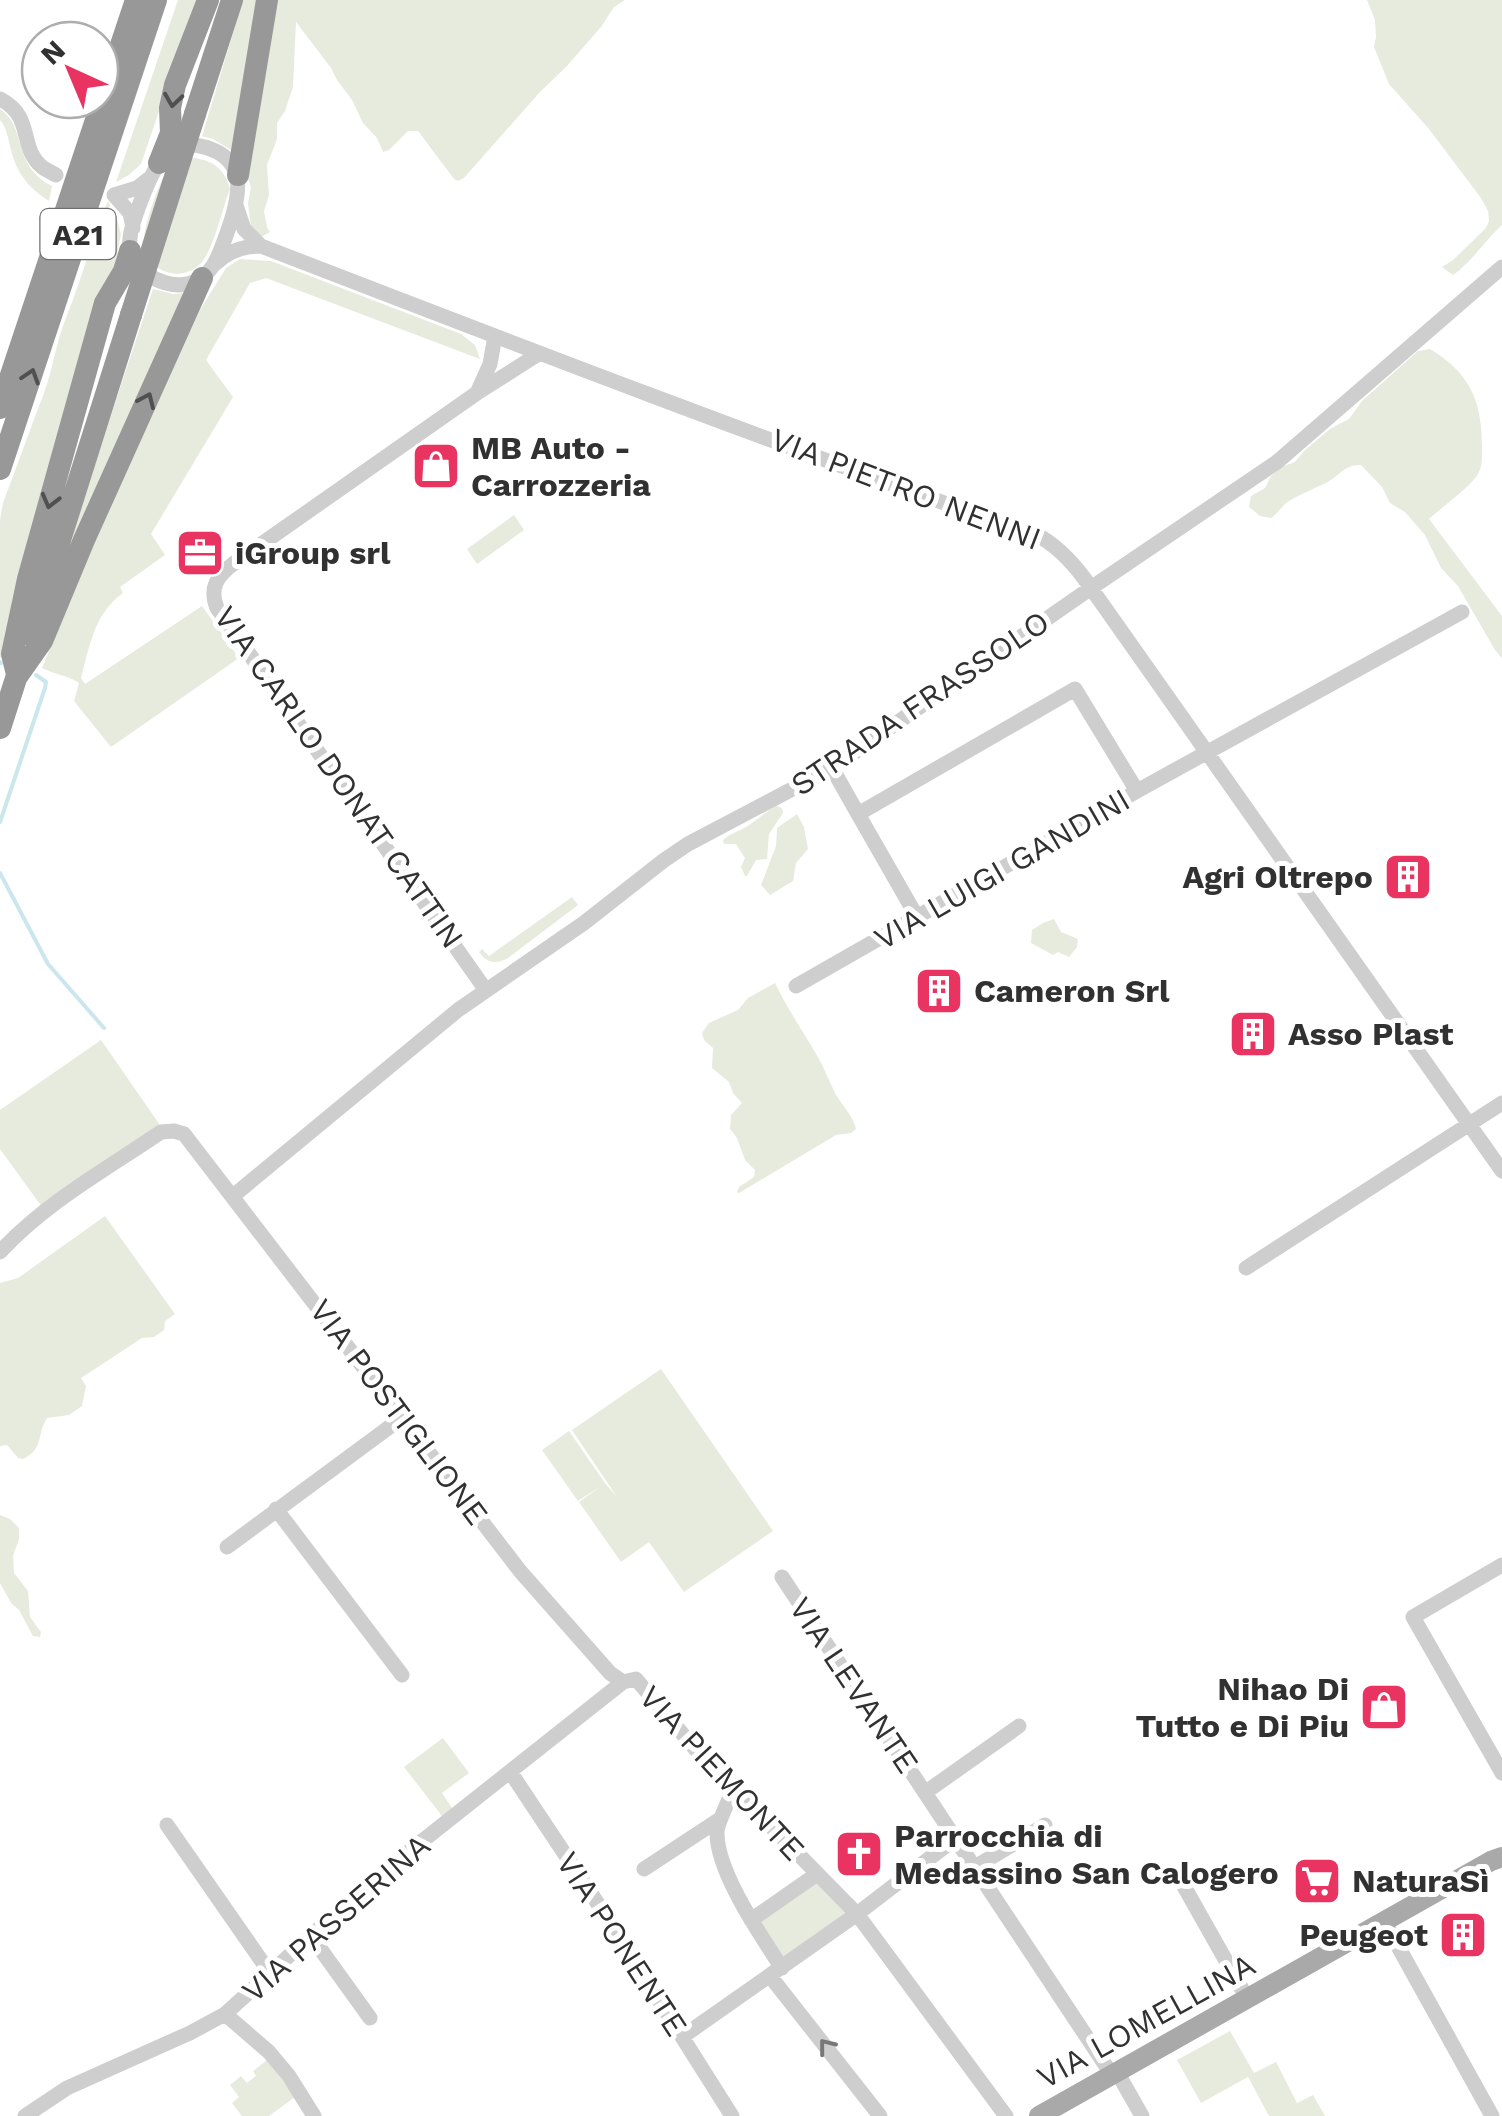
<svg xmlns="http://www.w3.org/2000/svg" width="1502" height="2116" font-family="'Work Sans',sans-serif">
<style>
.green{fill:#e7ebdd}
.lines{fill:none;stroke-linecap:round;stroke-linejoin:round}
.stream{stroke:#cce6ee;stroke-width:4}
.minor{stroke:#cecece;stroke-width:15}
.major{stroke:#a9a9a9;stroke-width:20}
.highway{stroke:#989898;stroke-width:22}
.highway-bridge{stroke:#989898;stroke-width:22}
.oneway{stroke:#505050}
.oneway2{stroke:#787878}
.labels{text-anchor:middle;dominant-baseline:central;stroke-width:10;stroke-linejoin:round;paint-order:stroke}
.shield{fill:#fff;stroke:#6f6f6f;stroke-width:2.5}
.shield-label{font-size:30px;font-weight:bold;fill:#313131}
.poi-label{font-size:32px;font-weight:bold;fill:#313131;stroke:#fff;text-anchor:start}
.street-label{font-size:32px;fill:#313131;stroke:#fff}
</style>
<rect width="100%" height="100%" fill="#fff"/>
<path class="green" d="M178 0H197L141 164 129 175 116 182Z
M243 0H259L231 150 213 139 202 136Z
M274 0H625L614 7 601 27 567 66 539 93 464 178 458 181 454 179 418 131H408L389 150 383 152 377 138 363 123 352 100 337 80 331 68 296 22 293 87 285 111 277 123V139L267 165 269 195 264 211 267 227 270 232 261 237 251 228 248 203 251 187 247 176Z
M1367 0H1502V225C1485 240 1472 262 1453 275L1442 267 1453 260 1486 228 1489 221 1488 211 1481 198 1429 129 1389 84 1374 47 1376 37 1375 20Z
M0 109C28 128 11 165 52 186L49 201C29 189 16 172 11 150 8 139 7 128 0 120Z
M195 158C214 161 225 170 230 189 222 209 215 245 202 262 183 284 147 273 144 244 142 231 159 180 168 171 176 164 185 159 195 158Z
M108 201 110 205 108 213 115 212 121 234 115 265 2 657H0V519L3 503C17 466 30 429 44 393 53 369 56 342 66 318 81 280 92 240 108 201Z
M240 259 271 261 461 334 475 345 480 359 266 278 250 283 206 360 233 397 151 534 165 555 120 587 123 593C94 614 90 645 81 678L85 684 202 606 239 658 111 747 74 701 79 683C67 675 56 675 42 668L91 546 200 310 226 268Z
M153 289 173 294 184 293 68 555 77 517Z
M1430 349C1470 373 1482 401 1482 447 1482 457 1483 468 1476 477 1466 490 1442 507 1429 519L1502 616V658L1495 650 1458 586 1441 568 1425 535 1405 512 1390 503 1382 487 1361 465C1345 464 1339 476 1326 483 1313 489 1301 494 1289 501 1281 506 1279 513 1271 518L1260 516 1249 507 1251 496 1265 488 1271 476 1281 467 1295 462 1304 451 1330 429 1349 419 1362 401 1418 351Z
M514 515 524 530 477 564 467 549Z
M776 806 782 808 783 813 769 834 767 859 756 860 747 876H745L741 867 745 858 736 844H724L723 840C731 833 737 832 746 827 756 821 765 812 776 806Z
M797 814 804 827 808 849 796 863 793 881 770 895 761 885 776 846 777 828Z
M572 897 578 905 508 958C496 965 487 963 479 952L482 949 489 956Z
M1054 919 1061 932 1078 939 1077 947 1069 957 1058 952 1053 955 1031 943 1032 930 1043 923Z
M775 983C787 1008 804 1033 819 1059 825 1070 830 1083 836 1095 843 1106 853 1116 856 1129L851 1133 836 1135 739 1193 737 1192 739 1187 754 1177 755 1170 745 1160 737 1138 730 1129 731 1115 742 1103 733 1093 729 1082 712 1068 713 1048 704 1040 702 1033 709 1023 738 1010 748 998Z
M101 1040 160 1125 42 1207 0 1149V1110Z
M105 1216 175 1314 165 1321 164 1330 154 1337 142 1338 81 1378 86 1386 82 1406 69 1415 47 1418C36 1435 45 1448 23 1459L18 1458 7 1445 0 1446V1283L18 1278Z
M661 1369 773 1531 684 1592 649 1542 621 1562 579 1502 601 1486 578 1501 542 1450 569 1431 605 1483 617 1497 572 1430Z
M0 1515 10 1519 19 1528V1539L13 1556 14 1573 28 1591 30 1617 41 1632 40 1637 33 1636 19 1610 11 1603 0 1583Z
M443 1738 469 1773 442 1793 452 1808 442 1816 404 1767Z
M814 1880 848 1914 783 1960 757 1920Z
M1230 2031 1254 2073 1276 2062 1297 2103 1313 2095 1325 2116H1269L1248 2077 1201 2103 1177 2060Z
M267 2060 295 2097 269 2116H242L232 2103 239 2097 230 2085 241 2076 247 2083 256 2076 253 2071Z"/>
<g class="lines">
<path class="stream" d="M0 662 1 663
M0 822 45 688 46 682 36 675
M0 873 48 964 104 1028"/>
<path class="minor" d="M0 99C35 117 18 147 42 167 46 170 51 172 56 175
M195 145C249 154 242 192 227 233 221 249 216 268 201 278 179 293 147 281 135 260 130 253 129 246 130 238 132 221 150 173 161 161 171 151 182 148 195 145Z
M236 205 244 229 261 246C520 346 779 446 1041 537 1062 550 1077 567 1091 588L1502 1171
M133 228 130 213 114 195 137 188 150 178
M215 264C228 251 243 246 261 246
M477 393 490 364 495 336
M832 768 858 814
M917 917 858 814 1075 689 1137 791
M796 986 1137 791 1462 612
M485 989 217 608C209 588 217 576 233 564L477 393 540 353
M233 1196 458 1010 584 923 663 861 688 844 832 768 1091 588 1277 462 1502 267
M0 1252C45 1203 105 1170 161 1132L174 1131 184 1134 520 1571 610 1673 623 1682
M1246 1268 1502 1103
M276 1509 402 1675
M227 1547 403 1417
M1502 1565 1413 1617 1502 1773
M782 1577 1112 2075
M623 1682 636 1679 697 1751 857 1914 1006 2116
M511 1773 600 1907 732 2116
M733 1788C730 1800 717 1823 717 1832 716 1871 761 1936 782 1968
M926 1792 1019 1726
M167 1825 270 1973
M975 1867 1045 1825
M644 1869 720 1819
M1181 1881 1247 1998
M751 1920 817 1874
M1384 1921 1492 2116
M311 1936 370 2018
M770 1976 880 2116
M225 2014 269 2052 289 2076 314 2116
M682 2037 857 1914 956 1838
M1117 2072 1142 2116
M25 2116 67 2088 190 2033 225 2014 368 1884 623 1682"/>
<path class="major" d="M1039 2116 1491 1861 1502 1857"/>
<path class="highway" d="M195 114 232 0
M159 163 171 133 170 108 175 85 208 0
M238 175 267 0
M0 408 136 0
M0 469 156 0
M30 635 131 315
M17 674 12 654 28 579 105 303 124 271 130 251
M16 678 42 641 84 540 202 278
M0 728 20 666"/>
<path class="highway-bridge" d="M131 315 195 114"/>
</g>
<defs><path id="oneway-chevron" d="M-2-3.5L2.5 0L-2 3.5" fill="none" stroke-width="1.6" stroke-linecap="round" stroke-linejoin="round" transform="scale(2.5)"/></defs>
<g class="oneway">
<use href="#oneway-chevron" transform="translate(173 100) rotate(98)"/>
<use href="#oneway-chevron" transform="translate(31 376) rotate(-72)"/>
<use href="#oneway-chevron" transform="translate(147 400) rotate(-66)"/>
<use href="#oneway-chevron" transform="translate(50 501) rotate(105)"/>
</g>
<use class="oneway2" href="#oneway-chevron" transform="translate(826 2046) rotate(-128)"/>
<defs>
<g id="shop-square" transform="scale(2.5)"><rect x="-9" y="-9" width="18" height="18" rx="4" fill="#e93360" stroke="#fff"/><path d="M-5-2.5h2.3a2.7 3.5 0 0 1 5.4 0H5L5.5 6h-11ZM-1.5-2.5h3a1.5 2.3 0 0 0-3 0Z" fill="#fff"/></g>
<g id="office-square" transform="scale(2.5)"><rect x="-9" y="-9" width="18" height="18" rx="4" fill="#e93360" stroke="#fff"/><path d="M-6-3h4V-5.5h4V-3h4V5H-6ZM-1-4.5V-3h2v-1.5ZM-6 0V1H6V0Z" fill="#fff"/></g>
<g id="building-square" transform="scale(2.5)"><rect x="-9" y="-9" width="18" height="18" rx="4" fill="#e93360" stroke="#fff"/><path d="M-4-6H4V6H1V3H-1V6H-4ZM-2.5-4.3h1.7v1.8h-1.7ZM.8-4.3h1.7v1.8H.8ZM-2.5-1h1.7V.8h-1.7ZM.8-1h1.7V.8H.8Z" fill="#fff"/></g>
<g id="church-square" transform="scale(2.5)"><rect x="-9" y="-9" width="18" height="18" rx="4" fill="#e93360" stroke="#fff"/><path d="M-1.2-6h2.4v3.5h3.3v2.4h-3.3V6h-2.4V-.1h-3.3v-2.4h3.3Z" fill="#fff"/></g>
<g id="supermarket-square" transform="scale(2.5)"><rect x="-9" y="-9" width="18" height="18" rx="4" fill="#e93360" stroke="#fff"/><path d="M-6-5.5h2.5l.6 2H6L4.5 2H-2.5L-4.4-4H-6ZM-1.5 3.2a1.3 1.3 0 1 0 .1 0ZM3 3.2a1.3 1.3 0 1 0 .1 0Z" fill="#fff"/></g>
</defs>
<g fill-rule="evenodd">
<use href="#shop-square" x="436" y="466"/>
<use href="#office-square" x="200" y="553"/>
<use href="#building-square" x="1408" y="877"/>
<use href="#building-square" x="939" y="991"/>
<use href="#building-square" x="1253" y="1034"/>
<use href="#shop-square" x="1384" y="1707"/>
<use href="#church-square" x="859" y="1854"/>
<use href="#supermarket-square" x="1317" y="1881"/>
<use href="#building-square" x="1463" y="1935"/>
</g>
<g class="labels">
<rect class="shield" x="40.5" y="209" width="75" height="50" rx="8"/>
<g class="shield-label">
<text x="78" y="234">A21</text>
</g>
<g class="poi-label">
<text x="471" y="448">MB Auto -<tspan x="471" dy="37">Carrozzeria</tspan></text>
<text x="235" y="553">iGroup srl</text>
<text x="1373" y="877" text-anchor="end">Agri Oltrepo</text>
<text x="974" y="991">Cameron Srl</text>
<text x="1288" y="1034">Asso Plast</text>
<text x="1349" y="1689" text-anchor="end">Nihao Di<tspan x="1349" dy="37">Tutto e Di Piu</tspan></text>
<text x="894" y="1836">Parrocchia di<tspan x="894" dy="37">Medassino San Calogero</tspan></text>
<text x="1352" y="1881">NaturaSì</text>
<text x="1428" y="1935" text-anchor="end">Peugeot</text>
</g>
<g class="street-label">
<text transform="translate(906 489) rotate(21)">VIA PIETRO NENNI</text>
<text transform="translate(920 703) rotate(-34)">STRADA FRASSOLO</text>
<text transform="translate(339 777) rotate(55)">VIA CARLO DONAT CATTIN</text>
<text transform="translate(1002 869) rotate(-30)">VIA LUIGI GANDINI</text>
<text transform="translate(399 1412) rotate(53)">VIA POSTIGLIONE</text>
<text transform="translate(854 1685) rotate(56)">VIA LEVANTE</text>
<text transform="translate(722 1773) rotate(47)">VIA PIEMONTE</text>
<text transform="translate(336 1918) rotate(-41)">VIA PASSERINA</text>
<text transform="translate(622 1944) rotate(57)">VIA PONENTE</text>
<text transform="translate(1146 2021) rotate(-29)">VIA LOMELLINA</text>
</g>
</g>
<g transform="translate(70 70) rotate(316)"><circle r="48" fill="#ffffff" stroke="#adadad" stroke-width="2.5"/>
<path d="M0-8L18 38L0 25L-18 38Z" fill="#e93360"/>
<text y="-15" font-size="28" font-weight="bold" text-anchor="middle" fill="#313131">N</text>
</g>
</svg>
